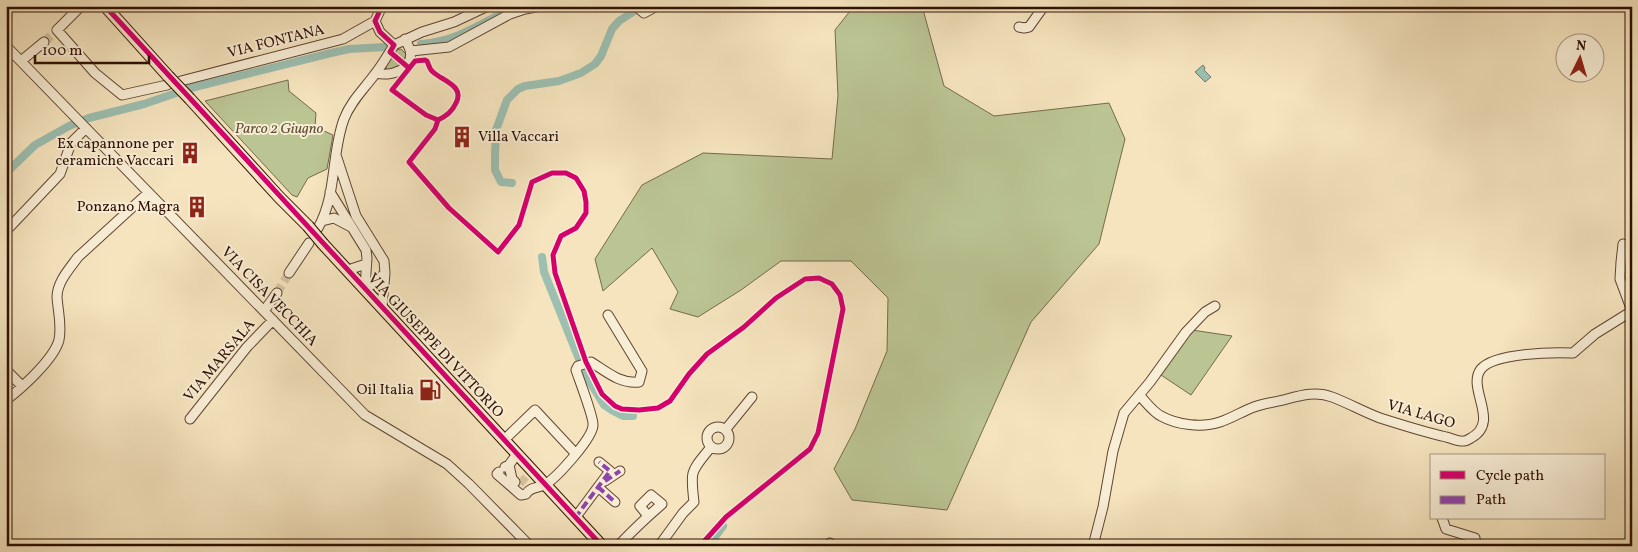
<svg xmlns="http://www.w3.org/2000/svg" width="1638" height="552" font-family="Vollkorn,serif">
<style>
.green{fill:#bbc493;stroke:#756a4b}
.water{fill:#9cbfb1;stroke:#70796b}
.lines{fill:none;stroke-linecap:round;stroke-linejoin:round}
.canal{stroke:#9cbfb1;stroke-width:8}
.minor-tunnel{stroke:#d7c4a2;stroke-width:9;stroke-dasharray:9 4.5;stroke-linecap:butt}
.minor-casing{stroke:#604532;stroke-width:11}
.major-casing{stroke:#2f1003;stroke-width:13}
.minor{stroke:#f8edd5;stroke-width:9}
.major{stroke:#f5e4be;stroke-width:11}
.major-bridge-casing{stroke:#2f1003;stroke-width:13;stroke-linecap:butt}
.major-bridge{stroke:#f5e4be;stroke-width:11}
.quiet{stroke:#8e44ad;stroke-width:4;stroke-dasharray:8 4;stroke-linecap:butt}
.cycleway-casing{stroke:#f8edd5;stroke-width:8}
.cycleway{stroke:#d6006c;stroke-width:5}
.labels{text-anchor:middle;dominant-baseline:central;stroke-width:4;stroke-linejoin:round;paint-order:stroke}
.street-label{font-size:15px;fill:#2f1003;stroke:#f8edd5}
.park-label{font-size:15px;font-style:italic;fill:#604f35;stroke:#f8edd5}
.poi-label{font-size:15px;fill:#2f1003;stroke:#f8edd5;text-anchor:end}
</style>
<rect width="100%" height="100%" fill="#f5e4be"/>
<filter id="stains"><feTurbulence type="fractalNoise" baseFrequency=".004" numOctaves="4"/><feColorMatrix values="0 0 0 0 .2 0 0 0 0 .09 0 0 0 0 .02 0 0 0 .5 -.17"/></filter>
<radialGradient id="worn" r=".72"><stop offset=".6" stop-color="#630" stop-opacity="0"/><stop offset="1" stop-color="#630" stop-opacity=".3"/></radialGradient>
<path class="green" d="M854 6H922L944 86 994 116 1109 103 1125 139 1099 244 1031 322 947 510 852 500 834 469 855 429 887 351 888 298 851 261H781L741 290 698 317 670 309 678 292 652 248 603 291 595 259 642 185 703 153 832 159 838 96 835 30Z
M401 49 406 54 403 65 388 70 386 68 385 64 396 50Z
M288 80 289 91 316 113 315 127 333 135 327 169 308 178 297 197 292 195 205 101Z
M1192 330 1232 336 1191 395 1161 375Z"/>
<path class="water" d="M1203 65 1205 68 1204 70 1211 77 1205 82 1195 72Z"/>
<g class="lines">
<path class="canal" d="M421 44C459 41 483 22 517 6
M6 173 35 145 69 126 89 118 144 104 191 88 331 53 349 49 385 47
M512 183 501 182 495 170V155L496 130 507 100 518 89 525 86 559 81 581 73 595 64 601 56 612 29 619 21 642 6
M542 257 544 272 585 374 604 405 613 411 623 416H633
M708 546 723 526"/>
<path class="minor-tunnel" d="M44 42 57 30
M277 293 289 273
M520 478 526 483"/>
<g class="minor-casing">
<path id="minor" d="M81 6 57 30 95 73 122 95 167 85
M636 6 644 13 657 6
M1019 27 1024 28 1029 27 1044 6
M394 45 422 32 454 22 488 6
M6 46 365 415 447 464 469 484 530 546
M411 51 449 47 510 14 525 9 541 6
M21 61 44 42
M376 73C390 77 415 70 410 50 409 47 407 43 405 39
M181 81 343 39 375 21
M336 155 356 216 384 261 385 273 382 307
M330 192 366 250 367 258 365 288 373 284 385 273
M322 221 334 218 351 227
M318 228C337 195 331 154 344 119 351 101 364 89 375 74 382 65 388 55 394 45L380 32 375 21 382 6
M6 231 60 174 71 143 86 128
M1623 244 1621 262 1620 279 1632 311
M348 270 366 264
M289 273 309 243
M264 311 277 293
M6 370 22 386
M1139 395C1146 402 1153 412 1161 416 1177 425 1202 428 1220 422 1232 418 1243 411 1254 407 1265 403 1277 402 1287 399 1302 395 1317 391 1332 397 1348 403 1364 412 1380 418 1402 425 1424 432 1446 437 1451 438 1459 442 1464 441 1467 441 1469 439 1471 438 1501 422 1466 388 1481 369 1494 353 1553 352 1573 353L1595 334 1632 311
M6 400C22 388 54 359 59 340 62 325 58 312 57 297 57 282 70 268 78 257L148 193
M190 419 247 347 273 320
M707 438a11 11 0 1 1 22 0a11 11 0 1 1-22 0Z
M726 429 752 397
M504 440 535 410 576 454
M509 465 512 479 515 482
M505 467 509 465 517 454
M499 472 497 474 521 495 526 494
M605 481 620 471
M598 487 615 502
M526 494C531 486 538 489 546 484 557 477 593 438 593 425 594 418 579 379 576 370L578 366 591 362C607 372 620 384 639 382L642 371 608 315
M575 518 610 471 599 462
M1442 518 1446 529 1475 538 1476 546
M618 546C632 531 647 517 662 504L651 495 640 506 648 516
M659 546 683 513 694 502C690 469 691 472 711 447
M828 546 830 543V546
M1093 546 1103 507 1113 451 1124 413 1150 382 1186 332 1205 312 1215 306"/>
</g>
<g class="major-casing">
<path id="major" d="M105 6 168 76
M190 99 279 197 308 226
M323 244 602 546"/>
</g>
<use href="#minor" class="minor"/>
<use href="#major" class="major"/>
<g class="major-bridge-casing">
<path id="major-bridge" d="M168 76 190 99
M308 226 323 244"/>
</g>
<use href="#major-bridge" class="major-bridge"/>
<path class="quiet" d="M605 481 620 471
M598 487 615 502
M575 518 610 471 599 462"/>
<g class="cycleway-casing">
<path id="cycleway" d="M105 6 602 546
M382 6 375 21 380 32 394 45 390 52 409 68
M425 60 427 61C429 65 429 69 433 72 443 81 465 86 456 103 452 112 446 116 438 120L426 115 392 90 415 61Z
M438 120 435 129 409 162 449 208 498 252 519 225 532 182 552 173H566L576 178 584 191 586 202V213L576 228 561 236 553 255 555 273 586 362 602 394 615 406 622 409 639 410 658 408 670 401 689 374 707 354 744 327 776 298 805 279 819 278 832 284 840 295 843 309 818 433 810 449 726 517 700 546"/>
</g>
<use href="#cycleway" class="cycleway"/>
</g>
<defs>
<g id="building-bare" transform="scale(1.725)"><path d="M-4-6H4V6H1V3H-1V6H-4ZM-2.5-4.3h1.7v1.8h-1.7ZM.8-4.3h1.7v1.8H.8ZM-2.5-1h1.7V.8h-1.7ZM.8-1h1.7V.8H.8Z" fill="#8f2418" stroke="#f8edd5" stroke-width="2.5" paint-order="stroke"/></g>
<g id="fuel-bare" transform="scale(1.725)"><path d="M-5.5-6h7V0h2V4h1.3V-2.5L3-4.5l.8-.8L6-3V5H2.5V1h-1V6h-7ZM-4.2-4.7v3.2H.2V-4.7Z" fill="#8f2418" stroke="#f8edd5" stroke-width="2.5" paint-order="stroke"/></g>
</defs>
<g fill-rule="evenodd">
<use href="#building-bare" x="462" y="137"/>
<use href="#building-bare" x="190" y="153"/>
<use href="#building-bare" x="197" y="207"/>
<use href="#fuel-bare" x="430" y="390"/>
</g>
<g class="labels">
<g class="street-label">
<text transform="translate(276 42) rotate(-14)">VIA FONTANA</text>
<text transform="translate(269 297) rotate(46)">VIA CISA VECCHIA</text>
<text transform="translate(435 346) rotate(47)">VIA GIUSEPPE DI VITTORIO</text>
<text transform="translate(220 361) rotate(-50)">VIA MARSALA</text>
<text transform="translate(1421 415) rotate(16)">VIA LAGO</text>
</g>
<g class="park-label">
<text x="279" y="129">Parco 2 Giugno</text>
</g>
<g class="poi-label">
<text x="478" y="137" text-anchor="start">Villa Vaccari</text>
<text x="174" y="144">Ex capannone per<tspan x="174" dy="17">ceramiche Vaccari</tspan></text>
<text x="180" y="207">Ponzano Magra</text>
<text x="414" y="390">Oil Italia</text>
</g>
</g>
<rect width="1638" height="552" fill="none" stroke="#f5e4be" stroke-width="25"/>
<rect x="8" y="8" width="1623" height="537" fill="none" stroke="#2f1003" stroke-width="2.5"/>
<rect x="12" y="12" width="1613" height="527" fill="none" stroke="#2f1003"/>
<rect x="1430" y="454" width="175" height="65" fill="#f8edd5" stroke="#a89581"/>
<rect x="1440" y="471" width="25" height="8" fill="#d6006c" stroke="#a89581"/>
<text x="1476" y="480" font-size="15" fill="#2f1003">Cycle path</text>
<rect x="1440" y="496" width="25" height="8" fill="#8e44ad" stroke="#a89581"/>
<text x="1476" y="504" font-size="15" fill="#2f1003">Path</text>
<g transform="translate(1580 58) rotate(5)"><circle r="24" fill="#f8edd5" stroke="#a89581"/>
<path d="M0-4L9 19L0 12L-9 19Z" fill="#8f2418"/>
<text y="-8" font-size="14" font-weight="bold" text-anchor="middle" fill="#2f1003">N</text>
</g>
<path d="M35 55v8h114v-8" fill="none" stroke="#2f1003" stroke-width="2.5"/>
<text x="42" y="55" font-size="15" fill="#2f1003" stroke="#f8edd5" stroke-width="4" paint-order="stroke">100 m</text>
<rect width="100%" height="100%" filter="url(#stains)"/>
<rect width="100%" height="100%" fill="url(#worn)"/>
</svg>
